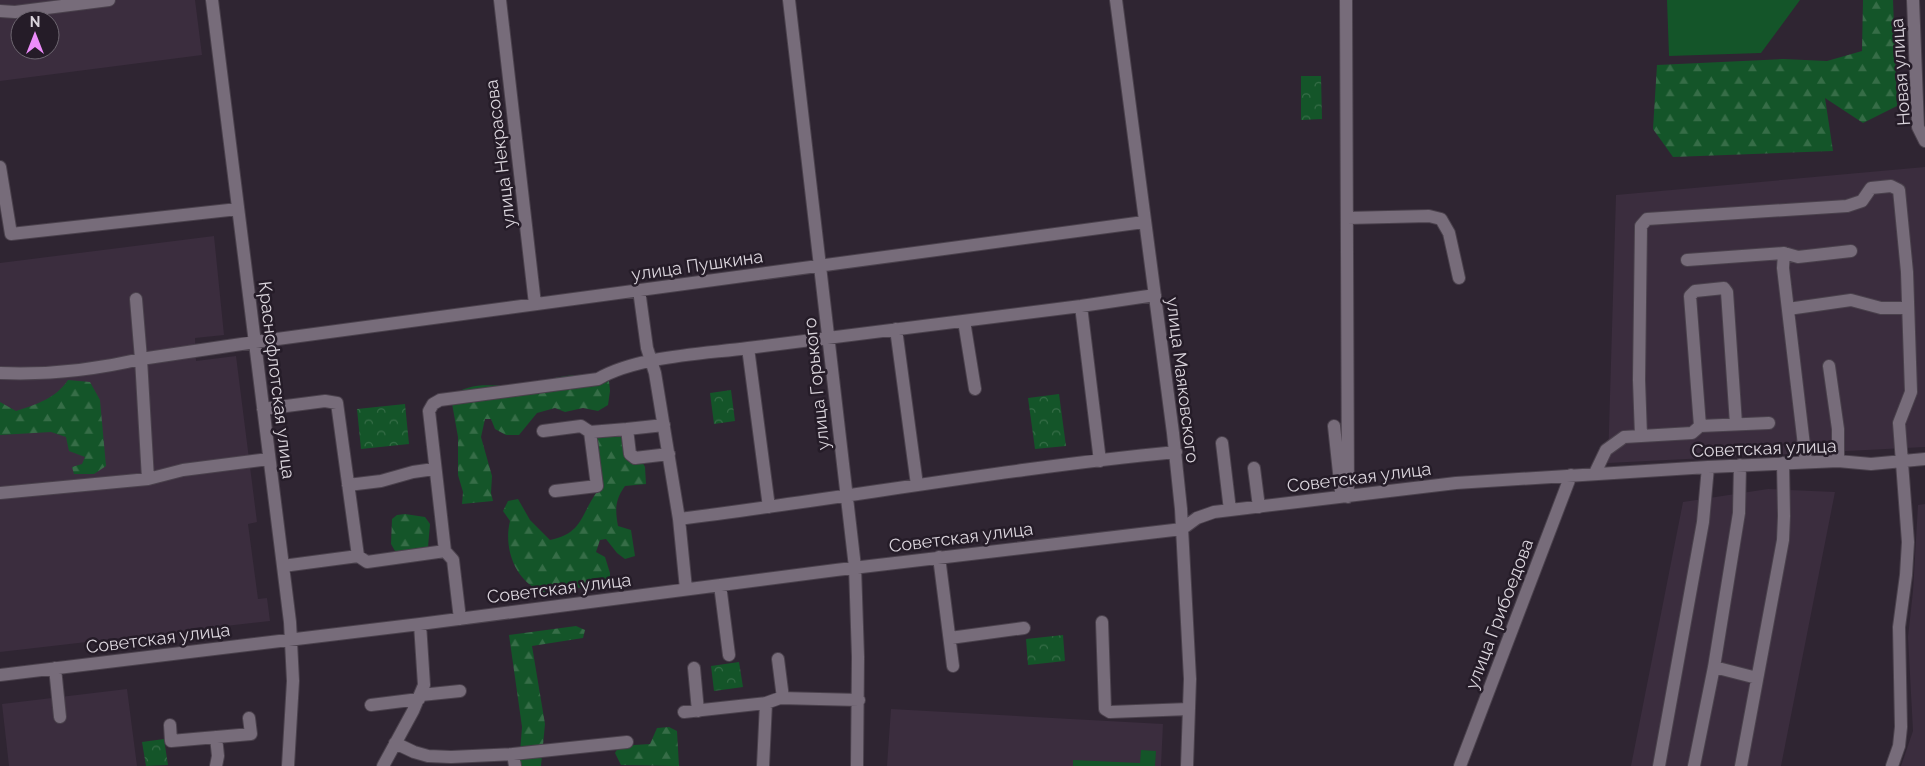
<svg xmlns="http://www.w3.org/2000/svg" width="1925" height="766" font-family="Raleway,sans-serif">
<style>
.built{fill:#3b2d3e;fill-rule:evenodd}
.grass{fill:#145529}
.forest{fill:url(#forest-firs)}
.park{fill:url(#park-crowns)}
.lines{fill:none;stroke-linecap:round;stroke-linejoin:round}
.minor-casing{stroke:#4a414c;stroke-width:14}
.minor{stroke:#776c7a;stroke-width:12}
.labels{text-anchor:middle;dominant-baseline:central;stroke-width:5;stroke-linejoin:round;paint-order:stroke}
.street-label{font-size:18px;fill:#dad4dc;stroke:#251c28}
</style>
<defs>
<pattern id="forest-firs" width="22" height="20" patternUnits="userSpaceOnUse" patternTransform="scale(1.25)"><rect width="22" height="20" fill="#145529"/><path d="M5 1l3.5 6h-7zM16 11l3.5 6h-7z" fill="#366d47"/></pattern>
<pattern id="park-crowns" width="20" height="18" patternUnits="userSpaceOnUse" patternTransform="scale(1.25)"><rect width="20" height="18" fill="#145529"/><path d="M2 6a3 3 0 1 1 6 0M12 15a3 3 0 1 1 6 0" fill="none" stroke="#366d47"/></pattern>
</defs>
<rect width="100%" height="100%" fill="#2f2532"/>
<path class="built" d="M0 0H195L202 55 0 81ZM20 20H50V50H20Z
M1925 167V447L1608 463 1616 195Z
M214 236 224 335 195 338 196 361 236 356 257 522 248 524 258 599 267 598 270 621 0 652V263Z
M1768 489 1835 492 1781 766H1631L1683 502Z
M1925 504V766H1901L1913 731 1908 637 1913 591 1918 505Z
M127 689 137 766H9L2 704Z
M891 709 1163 724 1161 766H887Z"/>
<path class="grass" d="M1667 0H1800L1761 53 1669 56Z
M1141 750 1156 751 1155 766H1073V760L1140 763Z"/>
<path class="forest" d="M1863 0H1893L1897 106 1863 123 1825 98 1833 151 1673 157 1653 129 1657 65 1783 59 1827 61 1862 51Z
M591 374 601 376 609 381 610 391 608 405 598 411 583 408 565 412 555 408 537 413 519 435H506L495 429 491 419H485L481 437 492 476 491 493 493 501 462 504 463 492 458 475V437L451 398C471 377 504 389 530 386 540 385 550 378 560 377 570 375 581 375 591 374Z
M68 380 90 382 100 400 106 466 94 474H74L72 467 82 464 85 457 69 451 66 437 51 432 0 435V402L16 411C37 404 55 399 68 380Z
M613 426 639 455 645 467 646 484 625 486C615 500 615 509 618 526L631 530 635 556 625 559 617 553 606 539 600 540 596 552 605 557 610 573V584L544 592C516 583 503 549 510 521L503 511 508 501 518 499 530 520 550 540C584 533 580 514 599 489L596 436Z
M405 514 425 517 430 524 428 547C419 554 406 553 395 551L391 544 392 519 397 515Z
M576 626 585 630 583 638 532 646 545 724 541 766H519L522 727 509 635Z
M669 727 677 731 679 766 621 765 615 753 619 746 650 744 657 728Z"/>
<path class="park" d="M1301 76H1321L1322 119 1301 120Z
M731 390 735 421 714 424 710 393Z
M1059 394 1066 446 1035 449 1028 398Z
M405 404 409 444 361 449 357 409Z
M1063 635 1065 661 1028 665 1026 639Z
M739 662 743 687 714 691 711 666Z
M164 739 168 765 146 766 142 742Z"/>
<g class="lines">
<g class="minor-casing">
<path id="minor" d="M212 0 290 622 293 681 288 766
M500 0 535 304
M789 0 855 567 858 657 857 766
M1116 0 1173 433 1181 509 1190 679 1187 766
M1346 0 1348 497
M1913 0 1918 127 1925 141
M0 11 15 12 109 0
M0 167 11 234 238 209
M1347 218 1429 216 1441 219 1449 233 1459 278
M1784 253 1783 268 1806 462
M1687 260 1784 253 1798 257 1851 251
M639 290 647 348 655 373 679 519 686 589
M1081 306 1100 461
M1788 309 1851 300 1881 308H1908
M964 321 975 389
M896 329 917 485
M1829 366 1838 429V461
M0 373C47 375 94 370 141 359L136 299
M263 409 325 401 337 403 358 556
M664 425 627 429 630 454 635 458 669 454
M1334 426 1341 491
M1700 426 1690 296 1695 291 1724 288 1727 292 1736 424
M543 431 581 426 590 432 627 429
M1641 436 1639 380 1641 226 1647 219 1847 206 1862 201 1871 188 1891 186 1899 190 1907 272 1911 392 1899 423 1908 542 1906 575 1899 627 1901 727 1899 746 1892 766
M1222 443 1230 510
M1254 468 1259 507
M1595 473 1606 450 1624 437 1692 433 1700 426 1769 423
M148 479 183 470 269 459
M348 485 381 481 413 472 434 469
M555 491 597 486 590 432
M0 493 148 479 141 359 255 342 1144 222
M769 507 748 348 1081 306 1155 295
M679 519C845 498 1010 468 1176 452
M939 557 953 666
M283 566 358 556 367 562 445 551
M720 585 729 655
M460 619 453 560 445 551 429 411 433 404 440 400 598 379C638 356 703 354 748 348
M1102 622 1105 709 1110 712 1189 709
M950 638 1024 628
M778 659 783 698
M1714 667 1757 678
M55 668 60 717
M694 668 698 711
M0 675 420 624 836 570 1182 529 1197 518 1214 512 1456 483 1708 467 1838 461 1871 464 1925 459
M421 695 460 691
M371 705 419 699
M684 712 766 703 780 698 859 700
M170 725 171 741 251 734 249 718
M216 737 218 756 216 766
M395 743 414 752 428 756 451 757 513 754 627 742
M513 754 515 766
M383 766 413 711 424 685 420 624
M763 766 766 703
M1460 766 1571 475
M1659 766 1703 522 1708 467
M1694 766 1714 667 1739 513 1740 465
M1741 766 1783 540 1784 516 1783 463"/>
</g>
<use href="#minor" class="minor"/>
</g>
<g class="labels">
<g class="street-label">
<text transform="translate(1900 72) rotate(-94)">Новая улица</text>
<text transform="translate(500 154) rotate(-97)">улица Некрасова</text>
<text transform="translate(697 265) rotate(-8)">улица Пушкина</text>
<text transform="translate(277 380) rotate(83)">Краснофлотская улица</text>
<text transform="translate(1183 380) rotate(83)">улица Маяковского</text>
<text transform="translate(816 384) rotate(-96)">улица Горького</text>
<text transform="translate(1764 448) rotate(-2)">Советская улица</text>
<text transform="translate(1359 477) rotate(-7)">Советская улица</text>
<text transform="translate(961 537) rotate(-7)">Советская улица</text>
<text transform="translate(559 588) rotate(-7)">Советская улица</text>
<text transform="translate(1499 614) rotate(-69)">улица Грибоедова</text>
<text transform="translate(158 638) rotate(-7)">Советская улица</text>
</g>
</g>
<g transform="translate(35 35)"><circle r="24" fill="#251c28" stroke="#6d6670"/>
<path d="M0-4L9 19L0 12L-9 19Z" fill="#ed8cfa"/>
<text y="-8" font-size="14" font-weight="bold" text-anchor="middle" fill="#dad4dc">N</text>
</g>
</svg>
